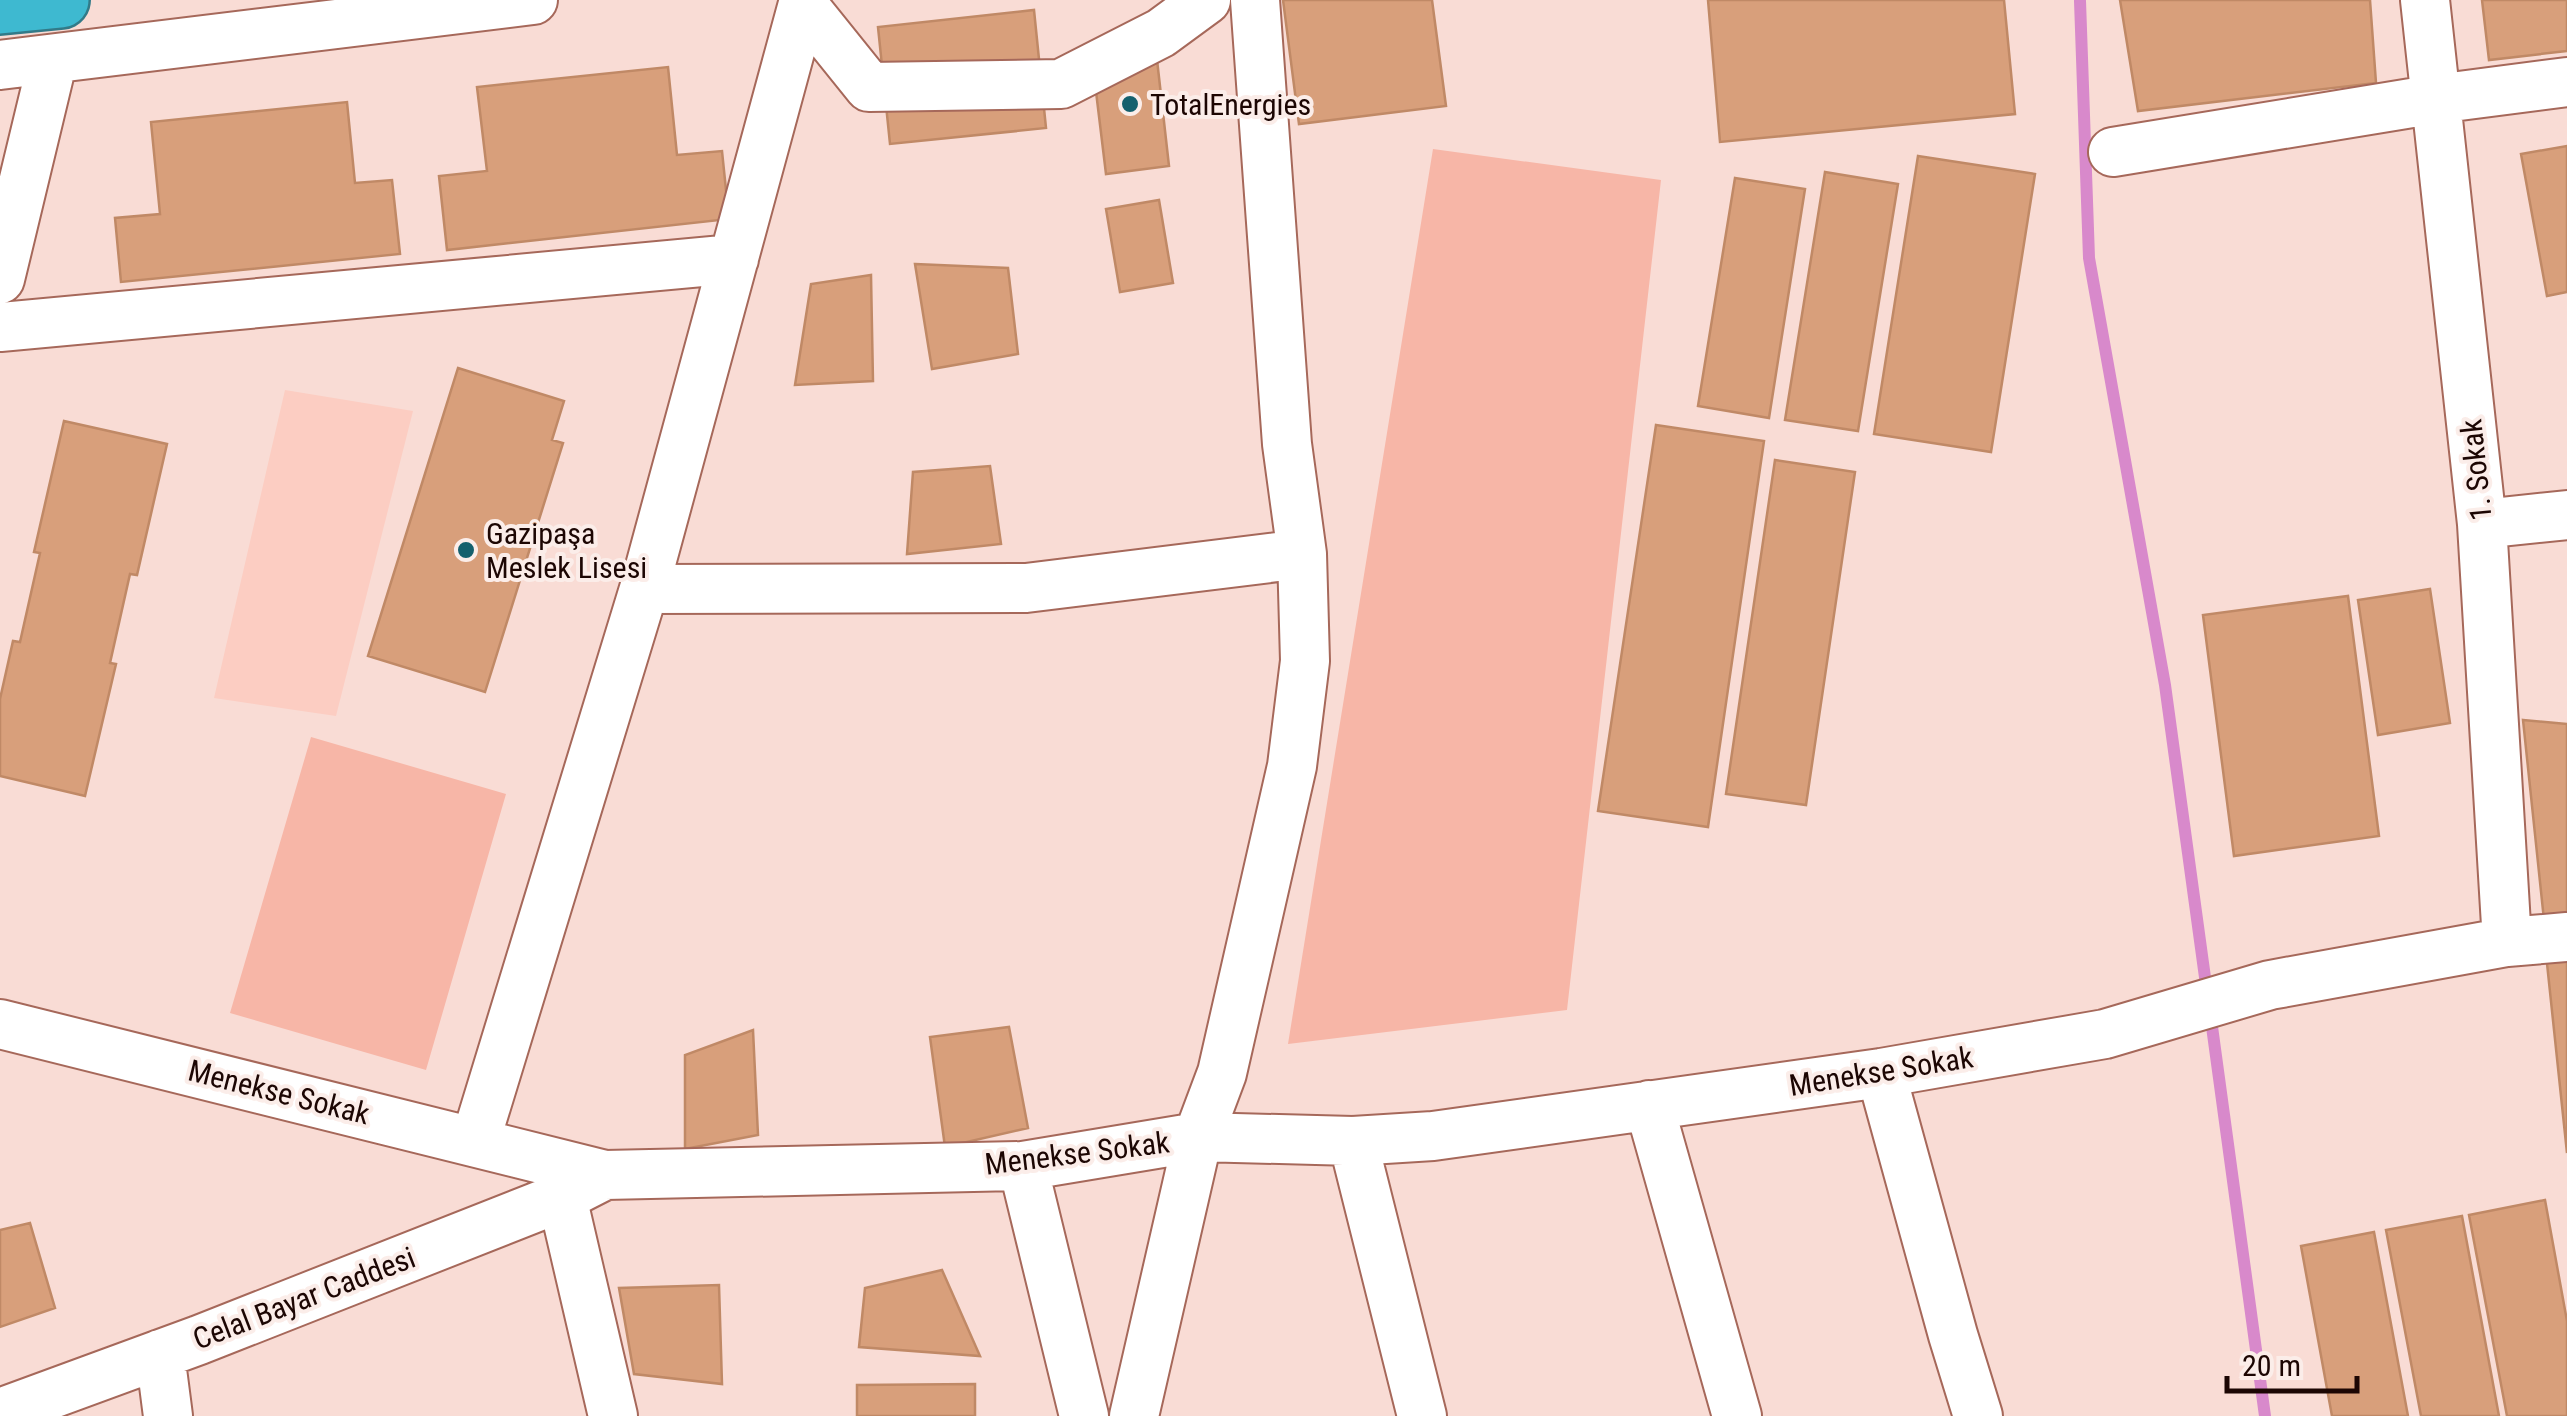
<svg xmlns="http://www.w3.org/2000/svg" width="2567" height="1416" font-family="'Roboto Condensed',sans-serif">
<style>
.built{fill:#fccdc2}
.green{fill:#f7b6a7}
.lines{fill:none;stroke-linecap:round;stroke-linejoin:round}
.stream{stroke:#d889cb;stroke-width:12}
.building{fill:#d89f7b;stroke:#c08966;stroke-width:2.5}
.minor-casing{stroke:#a6685a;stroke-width:52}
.highway-casing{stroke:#327a88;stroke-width:60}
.minor{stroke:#fff;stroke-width:48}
.highway{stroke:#3eb9d0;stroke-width:55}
.poi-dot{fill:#15606d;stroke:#fbede9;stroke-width:4}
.labels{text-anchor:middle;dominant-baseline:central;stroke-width:8;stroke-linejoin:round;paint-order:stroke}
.poi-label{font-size:30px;fill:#1c0603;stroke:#fbede9;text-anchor:start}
.street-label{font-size:30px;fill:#1c0603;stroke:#fbede9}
</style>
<rect width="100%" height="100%" fill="#f9dcd5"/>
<path class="built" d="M285 390 413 411 336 716 214 698Z"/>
<path class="green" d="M1433 149 1661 180 1567 1010 1288 1044Z
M311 737 506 794 426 1070 230 1013Z"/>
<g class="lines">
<path class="stream" d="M2080 1 2089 258 2165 685 2207 992
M2210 1012 2265 1416"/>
</g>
<path class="building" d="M1283 0H1432L1446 106 1299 124Z
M1708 0H2004L2015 114 1720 142Z
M2120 0H2370L2376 83 2138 111Z
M2482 0H2567V51L2489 60Z
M1034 10 1046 128 890 144 878 27Z
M1154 33 1169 166 1106 174 1090 42Z
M668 67 677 155 722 151 729 219 447 250 439 176 487 171 477 87Z
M347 102 355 183 392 180 400 254 121 282 115 218 160 214 151 122Z
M2567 146V292L2547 296 2521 154Z
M1918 156 2035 174 1991 452 1874 434Z
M1825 172 1898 184 1858 431 1785 420Z
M1735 178 1805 189 1769 418 1698 406Z
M1159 200 1173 283 1120 292 1106 209Z
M915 264 1008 268 1018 354 932 369Z
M871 275 873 381 795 385 811 284Z
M458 368 564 401 552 440 563 443 485 692 368 656Z
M64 421 167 444 137 575 130 574 110 663 116 664 85 796 0 776V699L13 641 20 642 40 553 34 552Z
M1656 425 1764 441 1708 827 1598 811Z
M1775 460 1855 472 1806 805 1726 794Z
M990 466 1001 544 907 554 913 472Z
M2430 589 2450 723 2378 735 2358 600Z
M2348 596 2379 836 2234 856 2203 615Z
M2523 720 2567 724V918L2544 920Z
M2567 953V1153L2546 954Z
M1009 1027 1028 1128 945 1147 930 1037Z
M753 1030 758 1135 685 1149V1055Z
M2545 1200 2567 1321V1416H2507L2469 1215Z
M2462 1216 2499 1416H2421L2386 1230Z
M30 1223 55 1308 0 1327V1230Z
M2374 1232 2408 1416H2332L2301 1246Z
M942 1270 980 1356 859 1347 865 1288Z
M719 1285 722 1384 634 1374 619 1288Z
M975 1384V1416H857V1385Z"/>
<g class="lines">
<g class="minor-casing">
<path id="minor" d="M2425 0 2482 524 2507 942
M803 5 869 87 1061 84 1161 33 1206 0
M0 65 533 0
M2113 152 2436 99 2567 82
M0 279 53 59
M0 327 734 259
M2482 524 2567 515
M644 589 1026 588 1302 554
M0 1024 605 1175 1023 1166 1198 1137 1353 1141 1433 1136 1881 1073 2105 1034 2270 985 2507 942 2567 937
M1881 1073 1953 1335 1978 1416
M1649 1105 1737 1416
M1353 1141 1422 1416
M475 1142 644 589 804 0
M1023 1166 1084 1416
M562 1197 613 1416
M160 1354 168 1416
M0 1413 199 1340 562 1197 605 1175
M1134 1416 1198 1137 1222 1073 1292 766 1305 661 1302 554 1287 444 1255 0"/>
</g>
<g class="highway-casing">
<path id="highway" d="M0 6 61 0"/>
</g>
<use href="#minor" class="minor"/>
<use href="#highway" class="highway"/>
</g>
<g class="poi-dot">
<circle cx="1130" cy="104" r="10"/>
<circle cx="466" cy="550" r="10"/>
</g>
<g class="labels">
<g class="poi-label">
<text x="1150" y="104">TotalEnergies</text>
<text x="486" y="533">Gazipaşa<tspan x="486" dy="34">Meslek Lisesi</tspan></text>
</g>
<g class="street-label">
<text transform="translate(2476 470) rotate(-96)">1. Sokak</text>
<text transform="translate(1881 1071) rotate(-9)">Menekse Sokak</text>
<text transform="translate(279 1092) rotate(14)">Menekse Sokak</text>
<text transform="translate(1077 1153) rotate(-7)">Menekse Sokak</text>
<text transform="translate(304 1298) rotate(-21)">Celal Bayar Caddesi</text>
</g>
</g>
<path d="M2227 1376v15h130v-15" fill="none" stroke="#1c0603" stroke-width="5"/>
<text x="2242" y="1376" font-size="30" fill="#1c0603" stroke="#fbede9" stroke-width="8" paint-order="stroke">20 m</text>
</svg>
